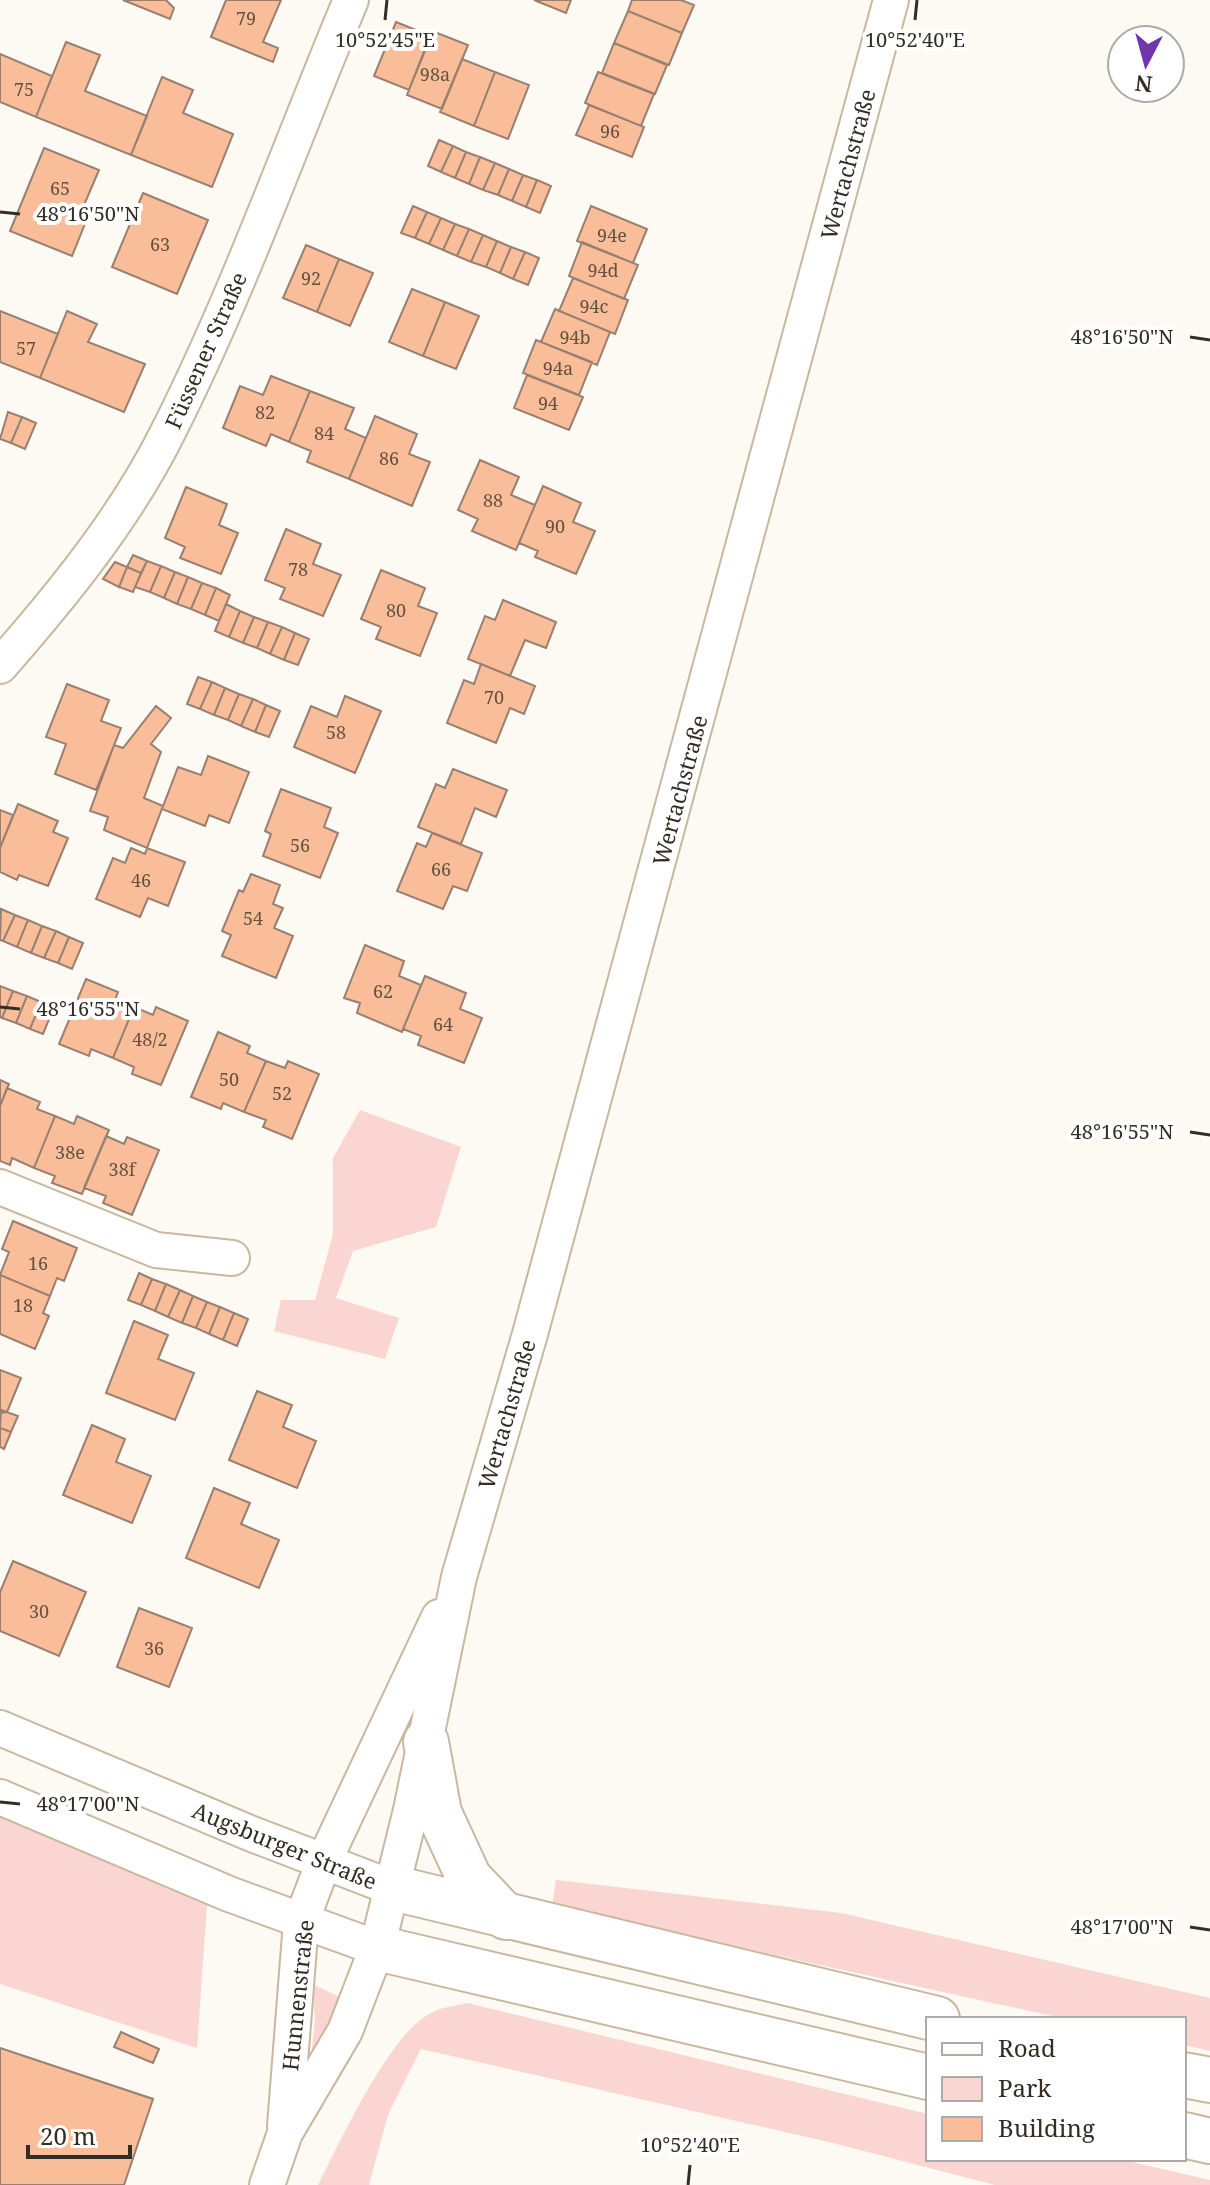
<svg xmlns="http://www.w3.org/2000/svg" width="1210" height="2185" font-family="'Noto Serif',serif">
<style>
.green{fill:#fbd5d1}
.building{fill:#f9be99;stroke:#987f70;stroke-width:2}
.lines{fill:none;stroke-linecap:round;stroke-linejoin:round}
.minor-casing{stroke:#c8b89f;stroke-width:38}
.highway-casing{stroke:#c8b89f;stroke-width:48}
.minor{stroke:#fff;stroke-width:34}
.highway{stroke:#fff;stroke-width:44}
.ticks{fill:none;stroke:#332d23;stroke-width:3}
.labels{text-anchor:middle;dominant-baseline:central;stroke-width:8;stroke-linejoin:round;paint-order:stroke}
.number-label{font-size:18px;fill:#645140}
.street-label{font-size:22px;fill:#332d23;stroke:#fff}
.ticks-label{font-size:20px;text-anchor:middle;fill:#332d23;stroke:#fff;stroke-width:8;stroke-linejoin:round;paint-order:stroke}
</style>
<rect width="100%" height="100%" fill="#fdfaf4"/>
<path class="green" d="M360 1110 461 1147 436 1227 353 1251 336 1298 399 1318 385 1359 274 1331 281 1300H315L333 1234V1158Z
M0 1817 207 1905 197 2048 0 1984Z
M556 1880 841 1913 1210 1998V2051L1184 2045V2019H1066L552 1906Z
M312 1984 344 1999 310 2067 315 2021Z
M467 2003 928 2114V2159H1119L1210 2180V2185H995L833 2143 421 2049 388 2115 369 2185H318C340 2142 389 2034 431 2013 441 2007 456 2006 467 2003Z"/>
<path class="building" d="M123 0H166L174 8 170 19Z
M226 0H281L263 42 278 48 273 62 211 37Z
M534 0H571L566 13Z
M632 0H681L694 5 682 33 628 11Z
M628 11 682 33 669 65 614 43Z
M396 22 431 36 409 90 374 76Z
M432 31 468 45 442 109 407 95Z
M66 42 100 55 85 91 147 116 131 155 36 117Z
M614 43 667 65 655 94 602 73Z
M0 54 52 76 36 117 0 102Z
M462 59 495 72 474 126 440 112Z
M495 72 529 85 508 139 474 126Z
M598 72 654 94 641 126 585 103Z
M162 77 193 90 183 113 233 134 212 187 131 155Z
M589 105 644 127 632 157 576 135Z
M439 140 453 146 441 172 428 166Z
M453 146 466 152 455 178 441 172Z
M44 148 99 170 84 205 91 209 72 256 10 231Z
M466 152 480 157 469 184 455 178Z
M480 157 495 163 483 190 469 184Z
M495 163 509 169 498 195 483 190Z
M509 169 523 175 512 201 498 195Z
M523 175 537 180 526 207 512 201Z
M537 180 551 186 540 213 526 207Z
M143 193 208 220 177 294 112 267Z
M413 206 427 212 415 238 401 233Z
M591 206 647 229 633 263 577 241Z
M427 212 441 218 429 244 415 238Z
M441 218 455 224 443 250 429 244Z
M455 224 469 229 457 256 443 250Z
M469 229 483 235 471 262 457 256Z
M483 235 497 241 486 267 471 262Z
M497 241 511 247 500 273 486 267Z
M582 242 638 265 624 299 569 276Z
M306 245 339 259 317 312 283 298Z
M511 247 525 252 513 279 500 273Z
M525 252 539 258 528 285 513 279Z
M339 259 373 273 350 326 317 312Z
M573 278 628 300 615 334 559 311Z
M412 289 445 302 423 356 389 342Z
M445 302 479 316 456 369 423 356Z
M555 309 610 332 597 365 541 342Z
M0 311 58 334 40 378 0 362Z
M67 311 97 324 88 342 145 364 124 412 40 378Z
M536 340 592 362 579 395 523 373Z
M527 375 583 397 569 430 514 408Z
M271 376 310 391 289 442 271 434 266 446 223 428 240 386 263 395Z
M310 391 354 408 345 429 366 438 349 479 307 462 311 451 289 442Z
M8 412 22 417 11 443 0 439Z
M375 416 417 434 409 454 430 462 412 506 349 479Z
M22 417 36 423 25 449 11 443Z
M480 460 519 477 511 495 535 505 516 550 472 531 478 519 458 510Z
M543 486 581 503 573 522 595 531 576 574 535 557 538 551 519 543Z
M186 487 227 504 219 525 238 533 221 574 180 558 185 547 165 538Z
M286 529 321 544 313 564 341 575 323 616 280 599 285 588 265 580Z
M133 555 147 561 141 573 127 567Z
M147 561 161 566 150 592 135 587Z
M115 562 127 567 119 587 103 579Z
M161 566 175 572 164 598 150 592Z
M127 567 141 573 133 592 119 587Z
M381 570 425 588 418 606 437 613 420 656 376 639 381 627 361 619Z
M175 572 188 577 177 604 164 598Z
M188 577 202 583 191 609 177 604Z
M202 583 216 588 205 615 191 609Z
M216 588 230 595 219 621 205 615Z
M503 600 556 622 546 648 525 640 510 676 468 659 485 616 495 620Z
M226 604 240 611 229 637 215 631Z
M240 611 254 617 243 643 229 637Z
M254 617 268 622 257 648 243 643Z
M268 622 282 627 270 654 257 648Z
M282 627 295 633 284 660 270 654Z
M295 633 309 639 298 665 284 660Z
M481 664 535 686 524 714 510 708 496 743 447 723 464 680 474 684Z
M198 677 212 682 200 709 187 704Z
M212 682 225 688 214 715 200 709Z
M67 684 109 700 101 721 121 728 96 790 55 774 66 744 46 737Z
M225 688 239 694 228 720 214 715Z
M239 694 253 699 241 726 228 720Z
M345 696 381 711 355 773 294 747 311 706 337 717Z
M253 699 266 705 255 732 241 726Z
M266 705 280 711 269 737 255 732Z
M156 706 171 718 151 744 161 752 144 798 163 806 147 848 104 830 108 817 90 811 114 745 123 748Z
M208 756 249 772 229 823 209 815 205 826 162 809 178 767 201 775Z
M453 769 507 790 496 817 475 808 461 844 418 827 436 784 445 788Z
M281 789 331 808 324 827 338 833 320 878 263 856 271 834 265 831Z
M18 804 58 821 53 832 68 838 48 886 19 875 17 880 0 872V848Z
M0 810 13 815 0 848Z
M432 833 482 853 467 891 453 886 443 909 397 891 417 843 426 847Z
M131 848 145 854 147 848 185 862 168 906 148 898 140 917 96 899 113 858 125 863Z
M251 874 280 885 273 904 283 908 274 928 293 936 276 978 222 956 231 935 222 931 239 890 243 892Z
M1 909 15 915 3 941 0 940Z
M15 915 28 920 17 947 3 941Z
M28 920 42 926 31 953 17 947Z
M42 926 56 931 44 958 31 953Z
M56 931 69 937 58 963 44 958Z
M69 937 83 943 72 969 58 963Z
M365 945 404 961 399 976 421 985 402 1032 357 1013 360 1003 344 998Z
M425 976 466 993 460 1009 482 1018 464 1063 418 1045 421 1036 403 1029Z
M86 979 118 992 115 1000 134 1007 113 1058 91 1049 89 1056 59 1044Z
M0 986 13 991 2 1018 0 1017Z
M13 991 27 996 16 1023 2 1018Z
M27 996 41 1002 30 1029 16 1023Z
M41 1002 54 1007 43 1034 30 1029Z
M134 1007 153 1015 156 1007 188 1021 161 1085 132 1074 134 1067 113 1058Z
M218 1032 250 1046 247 1053 266 1061 244 1112 223 1103 221 1109 191 1097Z
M266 1061 285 1068 288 1061 319 1074 292 1139 263 1127 266 1120 244 1112Z
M0 1080 9 1084 0 1106Z
M7 1088 40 1102 37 1109 55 1116 34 1168 12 1158 10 1165 0 1161V1106Z
M55 1116 74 1124 77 1116 109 1130 82 1194 52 1183 55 1176 34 1168Z
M106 1136 124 1144 127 1137 159 1150 132 1215 103 1203 106 1196 84 1188Z
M13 1221 77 1248 64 1281 57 1278 50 1296 0 1275 9 1252 2 1249Z
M139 1273 152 1279 141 1305 128 1300Z
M0 1275 50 1296 43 1313 49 1316 35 1349 0 1334Z
M152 1279 166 1284 155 1311 141 1305Z
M166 1284 180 1290 168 1317 155 1311Z
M180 1290 193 1296 182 1323 168 1317Z
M193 1296 207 1302 196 1328 182 1323Z
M207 1302 220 1307 209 1334 196 1328Z
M220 1307 234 1313 223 1340 209 1334Z
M234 1313 248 1319 237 1346 223 1340Z
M134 1321 168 1335 158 1359 194 1373 175 1420 106 1393Z
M0 1370 21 1378 7 1412 0 1413Z
M257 1391 292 1405 283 1427 316 1441 297 1488 229 1460Z
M1 1410 18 1416 11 1432 0 1428Z
M92 1425 125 1439 116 1462 151 1476 132 1523 63 1495Z
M0 1428 11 1432 4 1449 0 1447Z
M214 1488 250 1503 241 1524 279 1540 259 1588 186 1558Z
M13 1561 86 1592 59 1656 0 1631V1592Z
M139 1608 192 1628 169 1687 117 1667Z
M121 2032 159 2049 153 2063 114 2047Z
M0 2048 153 2099 124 2185H0Z"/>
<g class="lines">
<g class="minor-casing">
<path id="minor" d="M0 666C63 594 126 517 169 430 239 291 291 143 351 0
M0 1187 156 1250 232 1258
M0 1728 252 1834 393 1888
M0 1797 229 1894 377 1948
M285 2126 301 1922 324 1861 439 1617
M267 2185 285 2133 345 2031 377 1948 411 1810 459 1577 530 1334 891 0"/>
</g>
<g class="highway-casing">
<path id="highway" d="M426 1742 439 1813 469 1878 506 1917
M393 1888 937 2019
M377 1948 928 2077
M1184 2075 1210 2080
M1184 2135 1210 2141"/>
</g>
<use href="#minor" class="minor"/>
<use href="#highway" class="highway"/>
</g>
<path class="ticks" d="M385 20 387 0M915 20 917 0M0 212 20 214M1190 337 1210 340M0 1007 20 1009M1190 1132 1210 1135M0 1802 20 1804M1190 1927 1210 1930M688 2185 690 2165"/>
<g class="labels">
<g class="number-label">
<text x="246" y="18">79</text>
<text x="435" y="74">98a</text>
<text x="24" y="89">75</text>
<text x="610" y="131">96</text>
<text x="60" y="188">65</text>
<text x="612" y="235">94e</text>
<text x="160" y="244">63</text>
<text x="603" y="270">94d</text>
<text x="311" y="278">92</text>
<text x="594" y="306">94c</text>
<text x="575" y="337">94b</text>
<text x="26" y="348">57</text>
<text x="558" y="368">94a</text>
<text x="548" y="403">94</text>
<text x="265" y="412">82</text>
<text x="324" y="433">84</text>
<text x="389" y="458">86</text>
<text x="493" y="500">88</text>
<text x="555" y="526">90</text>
<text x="298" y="569">78</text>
<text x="396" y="610">80</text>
<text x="494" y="697">70</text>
<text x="336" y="732">58</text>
<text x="300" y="845">56</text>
<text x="441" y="869">66</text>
<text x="141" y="880">46</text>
<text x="253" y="918">54</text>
<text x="383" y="991">62</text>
<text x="443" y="1024">64</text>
<text x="150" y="1039">48/2</text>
<text x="229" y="1079">50</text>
<text x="282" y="1093">52</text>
<text x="70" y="1152">38e</text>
<text x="122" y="1169">38f</text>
<text x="38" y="1263">16</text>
<text x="23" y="1305">18</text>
<text x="39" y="1611">30</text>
<text x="154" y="1648">36</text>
</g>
<g class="street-label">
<text transform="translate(847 164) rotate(-75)">Wertachstraße</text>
<text transform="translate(205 350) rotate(-66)">Füssener Straße</text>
<text transform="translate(679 790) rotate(-75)">Wertachstraße</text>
<text transform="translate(506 1414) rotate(-74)">Wertachstraße</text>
<text transform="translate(285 1845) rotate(22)">Augsburger Straße</text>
<text transform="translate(297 1995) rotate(-84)">Hunnenstraße</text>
</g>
</g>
<g class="ticks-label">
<text x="385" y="47">10°52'45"E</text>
<text x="915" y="47">10°52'40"E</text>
<text x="88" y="221">48°16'50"N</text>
<text x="1122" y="344">48°16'50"N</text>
<text x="88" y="1016">48°16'55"N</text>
<text x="1122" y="1139">48°16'55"N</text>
<text x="88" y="1811">48°17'00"N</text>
<text x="1122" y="1934">48°17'00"N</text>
<text x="690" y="2152">10°52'40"E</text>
</g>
<rect x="926" y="2017" width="260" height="144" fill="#ffffff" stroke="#adaba7" stroke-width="2"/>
<rect x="942" y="2043" width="40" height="12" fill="#ffffff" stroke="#adaba7" stroke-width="2"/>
<text x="998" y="2057" font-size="24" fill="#332d23">Road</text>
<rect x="942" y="2077" width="40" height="24" fill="#fbd5d1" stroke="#adaba7" stroke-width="2"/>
<text x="998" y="2097" font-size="24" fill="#332d23">Park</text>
<rect x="942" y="2117" width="40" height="24" fill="#f9be99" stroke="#adaba7" stroke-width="2"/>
<text x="998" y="2137" font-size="24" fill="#332d23">Building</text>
<g transform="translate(1146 64) rotate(186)"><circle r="38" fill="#ffffff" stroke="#adaba7" stroke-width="2"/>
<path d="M0-6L14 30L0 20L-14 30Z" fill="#7136ac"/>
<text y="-12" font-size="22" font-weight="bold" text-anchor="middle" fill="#332d23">N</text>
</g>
<path d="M28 2145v12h102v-12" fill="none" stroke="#332d23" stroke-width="4"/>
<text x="40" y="2145" font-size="24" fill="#332d23" stroke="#ffffff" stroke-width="6" paint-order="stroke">20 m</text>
</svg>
